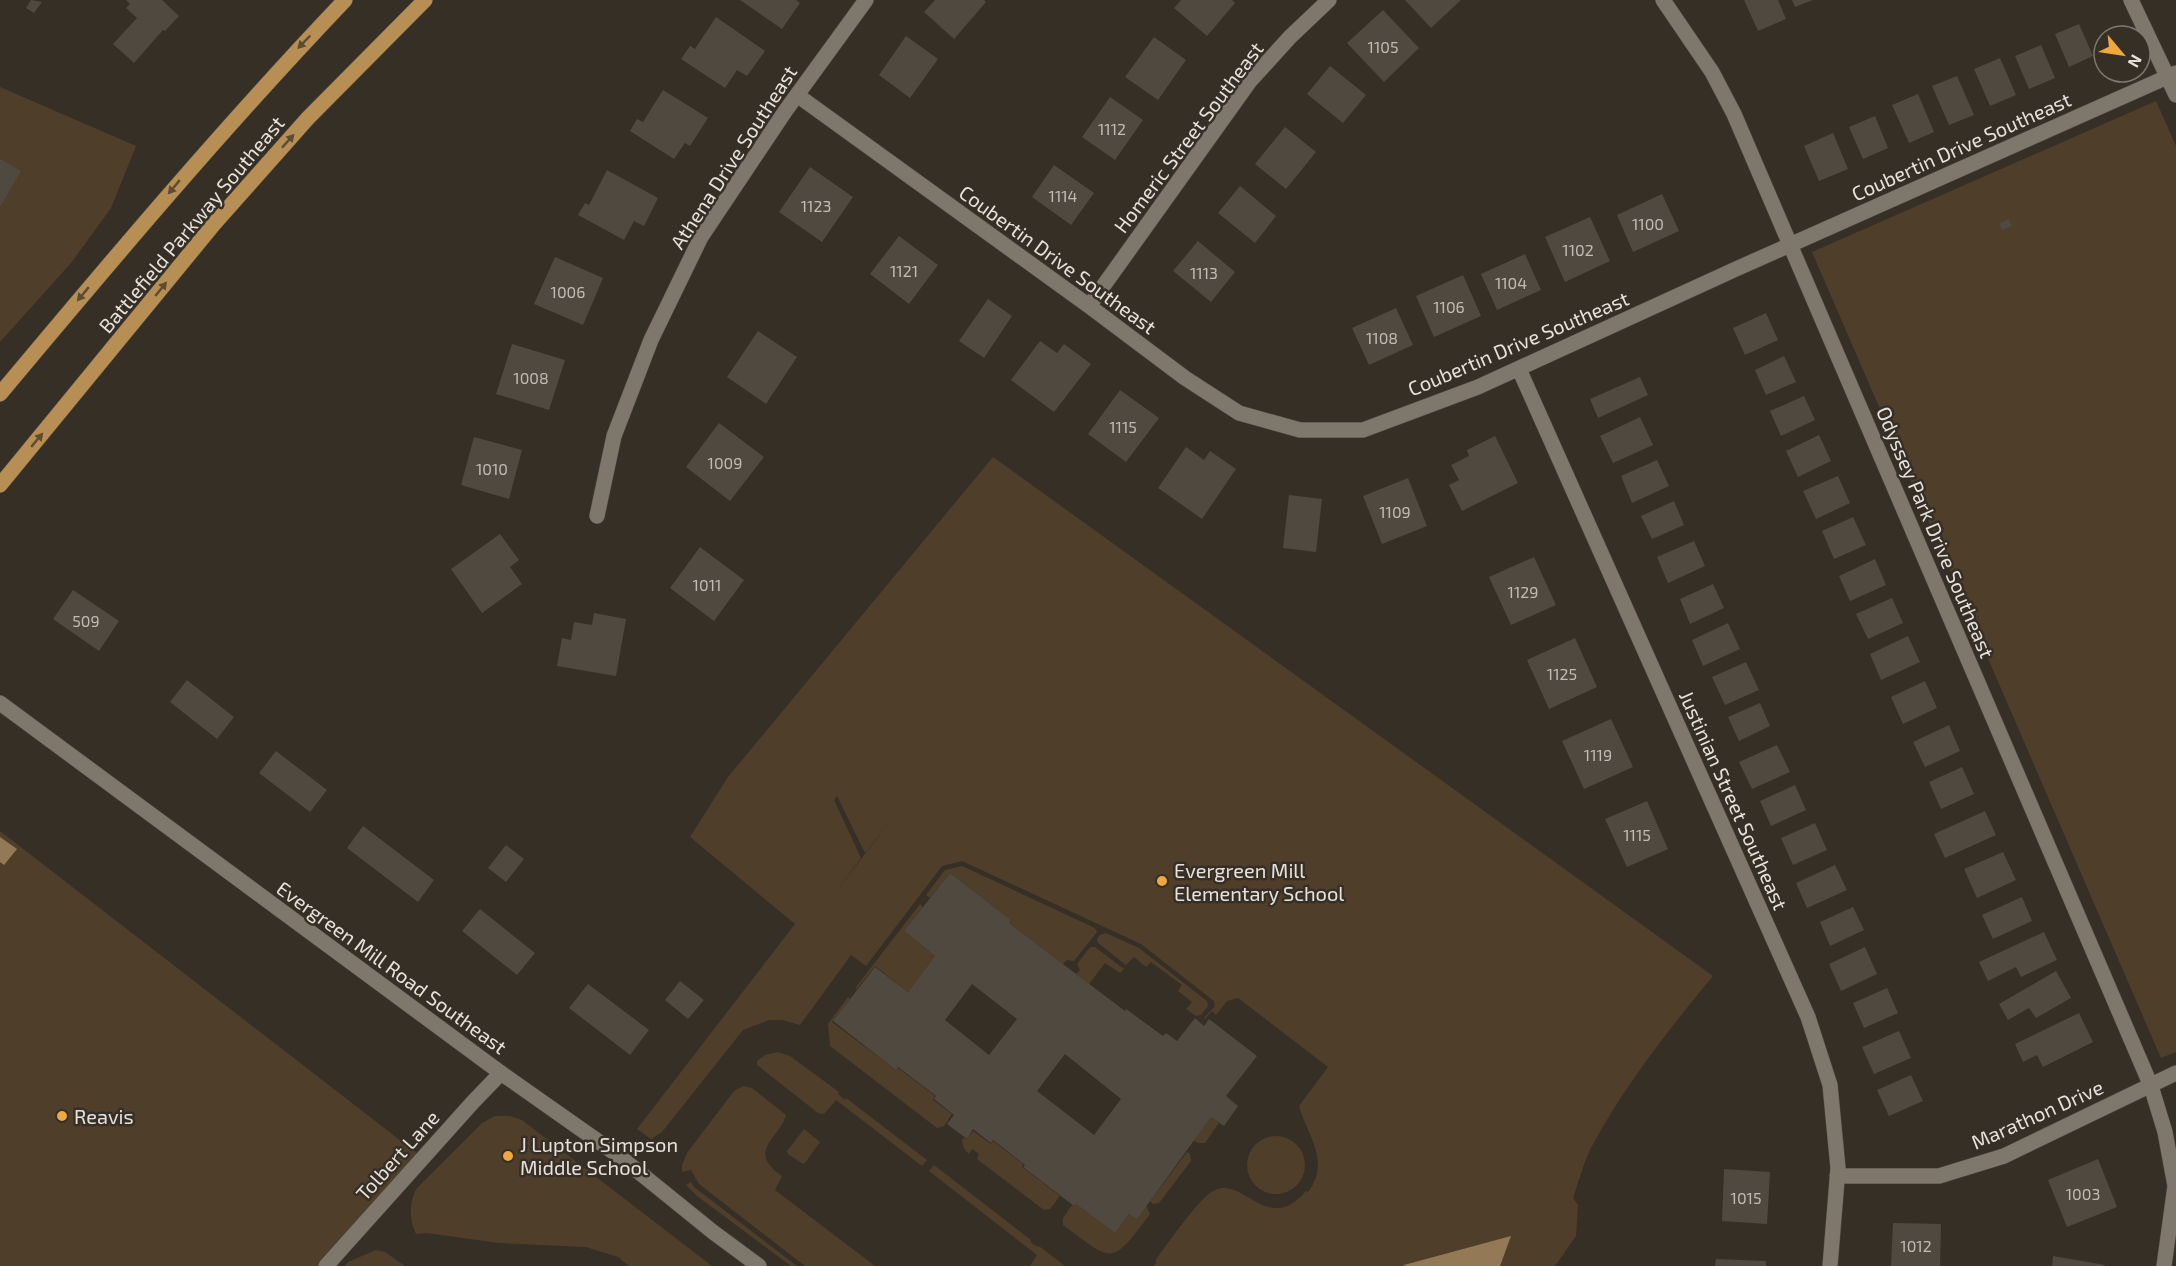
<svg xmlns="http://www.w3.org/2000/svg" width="2176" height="1266" font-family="'Exo 2',sans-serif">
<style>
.green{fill:#4f3f2a;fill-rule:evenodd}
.water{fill:#947956}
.building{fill:#50493f;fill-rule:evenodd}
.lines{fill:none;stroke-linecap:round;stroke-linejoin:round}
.street-casing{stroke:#524c44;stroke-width:16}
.secondary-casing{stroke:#524c44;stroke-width:16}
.primary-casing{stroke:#524c44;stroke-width:16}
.street{stroke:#7f776c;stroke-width:15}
.secondary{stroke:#7f776c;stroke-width:15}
.primary{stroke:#b78e53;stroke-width:15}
.oneway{fill:#5d4c34}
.poi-dot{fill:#eea83c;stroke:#362f26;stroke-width:2}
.labels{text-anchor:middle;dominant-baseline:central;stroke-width:5;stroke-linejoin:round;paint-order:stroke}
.number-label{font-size:16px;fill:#c1bcb5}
.street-label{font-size:20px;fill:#e7e2dc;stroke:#362f26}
.poi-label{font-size:20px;fill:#e7e2dc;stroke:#362f26;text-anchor:start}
</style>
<rect width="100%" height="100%" fill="#362f26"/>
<path class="green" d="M0 87 136 146 111 208 71 263 0 342Z
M2156 101 2176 146V1052L2161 1058 1812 252Z
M993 457 1713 976C1669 1029 1625 1085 1592 1146 1584 1161 1579 1181 1573 1198L1578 1205 1576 1236 1555 1266H1154L1157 1262 1155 1261C1166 1246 1201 1195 1215 1190 1244 1177 1268 1236 1306 1191L1308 1192C1331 1161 1308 1137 1299 1106L1328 1067 1238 998 1227 1001 1216 1015 1212 1011 1205 1019 1204 1018 1215 1006 1214 1001 1141 944 962 861 942 866 866 966 851 955 800 1025 782 1020H769L743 1030 662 1132 651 1139 637 1129 795 924 690 837 728 777ZM837 796 865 853 891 820 835 893 861 858 834 800Z
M0 831 423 1158 326 1266H0Z
M962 866 1095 928 1097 932 1074 961 1067 960 1063 964 1009 923 1011 920 950 873 930 898 926 895 945 870Z
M920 904 923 907 904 931 935 956 908 992 875 966 856 990V987Z
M1106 933 1139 948 1207 1001 1208 1006 1201 1015 1196 1016 1186 1009 1192 1002 1178 991 1182 985 1151 962 1146 967 1134 957 1126 965 1098 943 1097 939 1100 935Z
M1090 947H1095L1124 969 1120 973 1105 963 1089 984 1076 974 1080 970 1077 964Z
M848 997 850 999 832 1022 896 1070 898 1068 935 1096 933 1100 952 1114 944 1126 937 1128 830 1046 828 1024Z
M778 1052 790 1056 839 1092 838 1094 845 1100 846 1098 927 1160 922 1166 836 1100 824 1114 818 1113 757 1065V1061L765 1055Z
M743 1086 752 1088 786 1115C780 1138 745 1151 782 1176L775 1190 875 1266H805L699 1184 691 1170 682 1172V1165L687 1153 734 1091Z
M495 1116H510L522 1120 712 1266H629L618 1257 586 1247 499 1243 427 1233 416 1234C409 1219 409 1204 416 1189L482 1123Z
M1211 1117 1219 1123 1205 1143H1198L1193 1140Z
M804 1129 820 1142 805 1163 803 1164 788 1154 787 1151Z
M973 1131 991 1144 993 1141 1023 1164 1022 1167 1060 1196 1050 1209 1044 1210 977 1159 979 1154 972 1149 969 1154C964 1149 963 1147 962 1140L964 1138 967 1139Z
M1247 1165a29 29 0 1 1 58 0a29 29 0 1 1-58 0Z
M1187 1152 1190 1154 1191 1161 1159 1203 1153 1204 1150 1201Z
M934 1165 1031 1240 1030 1242 1038 1247 1039 1246 1065 1266H1030L1037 1255 929 1171Z
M691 1182 694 1187 797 1266H791L697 1196 686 1185Z
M1076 1204 1115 1233 1129 1214 1146 1206 1150 1214C1111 1266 1114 1263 1063 1225V1218L1072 1205 1074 1206Z
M376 1250 385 1252 405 1266H345L348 1262Z"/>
<path class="water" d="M0 837 17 849 4 865 0 862Z
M1511 1236 1500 1266H1403L1404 1265Z"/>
<path class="building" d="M31 0 42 2 34 13 26 8Z
M126 0H162L179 16 165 31 163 30 134 63 113 44 137 18 126 8 130 4Z
M740 0H796L800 3 782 29Z
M935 0H984L986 2 954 39 924 12Z
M1181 0H1232L1235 3 1207 36 1174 8Z
M1405 0H1461L1431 28Z
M1744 0H1778L1786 19 1758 31Z
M1792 0H1813L1795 7Z
M1383 10 1419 48 1384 82 1347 43Z
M716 17 765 51 747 76 737 70 725 88 681 59 690 46 695 49Z
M2079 24 2093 56 2069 67 2055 34Z
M906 36 938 59 910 98 879 75Z
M1154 37 1186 60 1158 100 1125 77Z
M2041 45 2055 78 2029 89 2015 56Z
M2000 58 2016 95 1990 106 1974 69Z
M1330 66 1366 95 1343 123 1307 94Z
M1957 76 1974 115 1949 125 1932 86Z
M663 90 708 118 690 146 685 143 674 159 630 131 637 119 643 122Z
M1918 94 1934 132 1909 143 1892 105Z
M1110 97 1143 120 1115 160 1082 137Z
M1875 116 1888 148 1863 159 1849 127Z
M1285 127 1316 152 1286 189 1255 164Z
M1833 133 1848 169 1819 181 1804 146Z
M0 159 21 171 0 207Z
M1054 165 1094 193 1071 225 1032 197Z
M810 167 853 197 822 242 779 212Z
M607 170 658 198 644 226 634 221 624 240 578 215 585 203 589 205Z
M1240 186 1276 216 1255 243 1218 213Z
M1662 194 1679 231 1633 252 1617 215Z
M1590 217 1610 261 1565 282 1545 237Z
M2009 219 2012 226 2002 230 1999 224Z
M899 236 938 265 909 304 870 274Z
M1198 241 1235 272 1211 302 1173 271Z
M1525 254 1541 290 1497 310 1481 274Z
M555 257 603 278 583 325 534 304Z
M1463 275 1481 316 1434 337 1416 296Z
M988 299 1012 316 984 358 959 341Z
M1396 308 1413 345 1369 365 1352 328Z
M1766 313 1778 340 1745 355 1733 328Z
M758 331 797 357 766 404 727 377Z
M1040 341 1057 353 1064 344 1091 364 1054 412 1011 380Z
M512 344 565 360 549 410 496 394Z
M1784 356 1796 382 1766 395 1755 370Z
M1640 377 1648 395 1598 418 1590 399Z
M1120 390 1159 418 1126 462 1088 434Z
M1804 396 1815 420 1781 436 1770 411Z
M1640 417 1653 445 1613 463 1600 436Z
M719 423 764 457 730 501 686 467Z
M1819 435 1831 461 1798 477 1786 451Z
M1495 436 1518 483 1462 511 1449 485 1459 480 1451 465 1469 456 1467 450Z
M474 437 522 450 509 499 461 485Z
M1186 447 1204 460 1210 451 1236 469 1202 519 1158 488Z
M1657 460 1669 486 1632 503 1621 476Z
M1838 476 1850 503 1816 519 1803 491Z
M1408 478 1427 526 1382 544 1363 496Z
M1289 495 1322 499 1316 552 1283 548Z
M1674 501 1684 525 1652 539 1641 516Z
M1853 517 1866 545 1834 559 1822 531Z
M500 534 519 560 510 567 522 584 482 613 451 569Z
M1694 541 1705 566 1668 583 1657 557Z
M700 547 744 580 714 621 670 588Z
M1534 557 1556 605 1511 625 1489 577Z
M1875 559 1886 585 1850 601 1839 576Z
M1713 584 1724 608 1690 624 1680 599Z
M73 590 119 621 99 651 53 619Z
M1892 598 1903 623 1868 639 1856 614Z
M594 613 626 619 616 676 557 666 562 638 571 640 574 622 592 625Z
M1728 623 1740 649 1703 666 1692 640Z
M1908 636 1920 662 1881 680 1870 654Z
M1575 638 1597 687 1549 709 1527 660Z
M1746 662 1759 690 1725 705 1712 677Z
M187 680 234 717 217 739 170 702Z
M1925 681 1937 708 1903 724 1891 697Z
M1760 703 1770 726 1739 741 1728 717Z
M1611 719 1633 767 1584 789 1562 741Z
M1949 725 1960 751 1925 767 1913 742Z
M1777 745 1790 772 1752 789 1739 762Z
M276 751 327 790 310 812 259 773Z
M1962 767 1974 794 1941 809 1929 782Z
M1795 785 1806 810 1771 826 1760 801Z
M1647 801 1668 849 1627 867 1605 819Z
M1985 811 1996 835 1945 858 1934 834Z
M1815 823 1827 850 1793 865 1781 838Z
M363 826 434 880 418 902 347 848Z
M506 845 524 859 506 882 488 868Z
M2003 852 2016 880 1977 898 1964 869Z
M1835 865 1847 890 1807 908 1796 883Z
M950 873 1011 920 1009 923 1076 974 1125 1011 1126 1009 1163 1036 1166 1033 1177 1041 1195 1018 1204 1026 1209 1019 1257 1056 1226 1096 1238 1106 1224 1126 1211 1117 1137 1219 1129 1214 1115 1233 1076 1204 1074 1206 1023 1167 1025 1165 993 1140 991 1143 973 1129 967 1139 947 1124 954 1115 934 1099 936 1096 898 1067 896 1070 833 1021 875 967 908 992 935 956 904 931ZM972 984 1017 1019 989 1055 945 1020ZM1065 1054 1121 1099 1094 1135 1037 1091Z
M2022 897 2032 921 1993 939 1982 915Z
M1853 907 1864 930 1830 946 1820 922Z
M480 909 535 953 517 975 462 931Z
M2044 932 2057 960 2021 977 2016 967 1988 981 1979 962Z
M1865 947 1877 974 1841 991 1829 964Z
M2056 971 2071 998 2036 1018 2029 1008 2008 1020 1999 1004Z
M680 981 704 1000 688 1019 665 1000Z
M588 984 649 1030 630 1055 569 1008Z
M1887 988 1898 1013 1864 1028 1853 1003Z
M2079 1013 2093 1042 2043 1067 2037 1055 2023 1062 2015 1044Z
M1899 1031 1911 1058 1874 1074 1862 1047Z
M1911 1075 1923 1101 1889 1116 1877 1090Z
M2098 1159 2117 1207 2067 1227 2048 1180Z
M1724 1169 1770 1172 1767 1224 1722 1221Z
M1893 1223 1941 1224 1940 1266H1891Z
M2053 1256 2105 1265V1266H2052Z
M1716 1259 1766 1261V1266H1715Z"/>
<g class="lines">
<g class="street-casing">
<path id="street" d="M1663 0 1712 72 1734 114 2151 1086 2165 1132 2175 1186 2164 1266
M2131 0 2176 95
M797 95 1089 306 1185 378 1239 413 1300 430H1363L1478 387 1736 269 2176 73
M1089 306 1250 81 1290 37 1329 0
M1519 369 1808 1017 1830 1085 1838 1168 1830 1266
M597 516 614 436 651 340 701 237 786 110 866 0
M1837 1176H1939L2004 1156 2176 1073
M326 1266 473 1102 501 1073"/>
</g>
<g class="secondary-casing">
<path id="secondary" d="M0 703 501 1073 619 1156 713 1232 759 1266"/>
</g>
<g class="primary-casing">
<path id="primary" d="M0 394C112 260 224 127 345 0
M0 485 214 224 308 118 425 0"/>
</g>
<use href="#street" class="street"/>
<use href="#secondary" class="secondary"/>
<use href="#primary" class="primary"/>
</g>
<defs><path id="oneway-solid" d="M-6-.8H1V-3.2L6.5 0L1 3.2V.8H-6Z" transform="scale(1.5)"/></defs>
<g class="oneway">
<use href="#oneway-solid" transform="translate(304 42) rotate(134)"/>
<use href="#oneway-solid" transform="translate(288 141) rotate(-48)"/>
<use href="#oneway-solid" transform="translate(174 187) rotate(130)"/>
<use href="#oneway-solid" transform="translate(161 289) rotate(-51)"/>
<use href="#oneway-solid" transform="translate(83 294) rotate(130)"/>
<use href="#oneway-solid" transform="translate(37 440) rotate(-50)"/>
</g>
<g class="poi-dot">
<circle cx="1162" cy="881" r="6"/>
<circle cx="62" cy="1116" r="6"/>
<circle cx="508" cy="1156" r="6"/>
</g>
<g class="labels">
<g class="number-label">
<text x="1383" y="46">1105</text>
<text x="1112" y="128">1112</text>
<text x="1063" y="195">1114</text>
<text x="816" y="205">1123</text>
<text x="1648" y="223">1100</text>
<text x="1578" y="249">1102</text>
<text x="904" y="270">1121</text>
<text x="1204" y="272">1113</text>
<text x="1511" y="282">1104</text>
<text x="568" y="291">1006</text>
<text x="1449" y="306">1106</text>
<text x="1382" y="337">1108</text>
<text x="531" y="377">1008</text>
<text x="1123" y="426">1115</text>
<text x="725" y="462">1009</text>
<text x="492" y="468">1010</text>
<text x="1395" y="511">1109</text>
<text x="707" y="584">1011</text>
<text x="1523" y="591">1129</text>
<text x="86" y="620">509</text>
<text x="1562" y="673">1125</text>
<text x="1598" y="754">1119</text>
<text x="1637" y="834">1115</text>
<text x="2083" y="1193">1003</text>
<text x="1746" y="1197">1015</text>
<text x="1916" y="1245">1012</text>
</g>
<g class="street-label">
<text transform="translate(1188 137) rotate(-53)">Homeric Street Southeast</text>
<text transform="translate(1961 146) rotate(-24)">Coubertin Drive Southeast</text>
<text transform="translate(733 157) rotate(-57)">Athena Drive Southeast</text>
<text transform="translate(191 224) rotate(-50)">Battlefield Parkway Southeast</text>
<text transform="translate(1058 259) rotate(36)">Coubertin Drive Southeast</text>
<text transform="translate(1518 343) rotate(-23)">Coubertin Drive Southeast</text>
<text transform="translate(1936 532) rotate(67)">Odyssey Park Drive Southeast</text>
<text transform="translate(1734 800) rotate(66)">Justinian Street Southeast</text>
<text transform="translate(392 967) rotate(36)">Evergreen Mill Road Southeast</text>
<text transform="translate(2037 1114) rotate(-24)">Marathon Drive</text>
<text transform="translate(397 1155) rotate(-48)">Tolbert Lane</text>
</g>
<g class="poi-label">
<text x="1174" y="870">Evergreen Mill<tspan x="1174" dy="23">Elementary School</tspan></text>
<text x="74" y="1116">Reavis</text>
<text x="520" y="1144">J Lupton Simpson<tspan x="520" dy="23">Middle School</tspan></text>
</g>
</g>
<g transform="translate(2122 54) rotate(119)"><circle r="28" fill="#362f26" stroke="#7d776f" stroke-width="1.5"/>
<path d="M0-4.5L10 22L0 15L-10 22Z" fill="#eea83c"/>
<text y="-9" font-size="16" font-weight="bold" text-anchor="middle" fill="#e7e2dc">N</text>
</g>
</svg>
